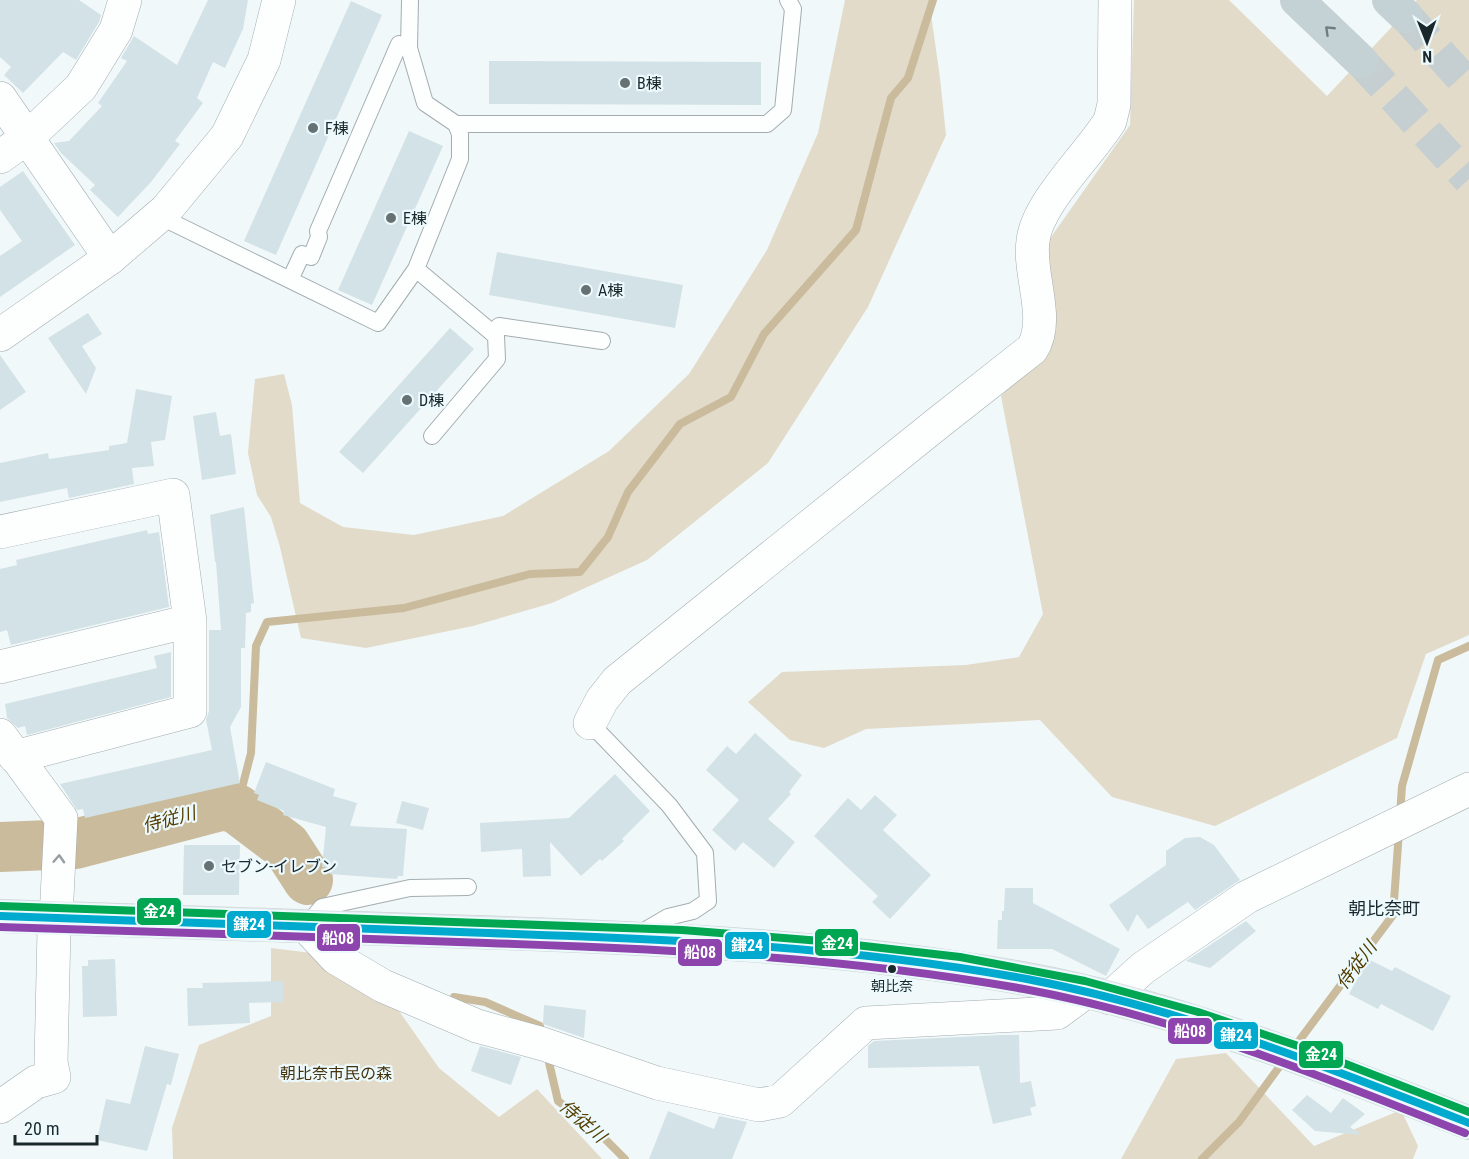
<svg xmlns="http://www.w3.org/2000/svg" width="1469" height="1159" font-family="'Roboto Condensed','Noto Sans JP',sans-serif">
<style>
.green{fill:#e2dbc9}
.lines{fill:none;stroke-linecap:round;stroke-linejoin:round}
.stream{stroke:#cabb9c;stroke-width:8}
.river{stroke:#cabb9c;stroke-width:50}
.building{fill:#d3e2e6}
.highway-tunnel{stroke:#c5ced1;stroke-width:33;stroke-dasharray:33 16;stroke-linecap:butt}
.lane-casing{stroke:#a3adaf;stroke-width:18}
.street-casing{stroke:#a3adaf;stroke-width:34}
.secondary-casing{stroke:#a3adaf;stroke-width:34}
.primary-casing{stroke:#ccd2d3;stroke-width:34}
.highway-casing{stroke:#ccd2d3;stroke-width:34}
.lane{stroke:#fdfefe;stroke-width:16}
.street{stroke:#fdfefe;stroke-width:33}
.secondary{stroke:#fdfefe;stroke-width:33}
.primary{stroke:#dce4e6;stroke-width:33}
.highway{stroke:#c5d2d5;stroke-width:33}
.bus-1-casing{stroke:#ecfafe;stroke-width:12}
.bus-2-casing{stroke:#ecfafe;stroke-width:12}
.bus-3-casing{stroke:#ecfafe;stroke-width:12}
.bus-1{stroke:#00a9ce;stroke-width:8}
.bus-2{stroke:#8e44ad;stroke-width:8}
.bus-3{stroke:#00a651;stroke-width:8}
.oneway{stroke:#707d80}
.oneway2{stroke:#979e9f}
.poi-dot{fill:#657173;stroke:#ecfafe;stroke-width:2}
.bus-dot{fill:#1a282b;stroke:#ecfafe;stroke-width:2}
.labels{text-anchor:middle;dominant-baseline:central;stroke-width:4.5;stroke-linejoin:round;paint-order:stroke}
.bus-label{font-size:14px;fill:#1a282b;stroke:#ecfafe}
.poi-label{font-size:16px;fill:#1a282b;stroke:#ecfafe;text-anchor:start}
.park-label{font-size:16px;fill:#45330d;stroke:#ecfafe}
.water-label{font-size:18px;font-style:italic;fill:#563e00;stroke:#ecfafe}
.neighbourhood-label{font-size:18px;fill:#1a282b;stroke:#ecfafe}
.line-badge{stroke:#ecfafe;stroke-width:2}
.badge-label{font-size:16px;text-anchor:middle;font-weight:bold;fill:#fff}
</style>
<rect width="100%" height="100%" fill="#f0f8fa"/>
<path class="green" d="M845 0H929L940 78 946 135 868 307 768 463 647 560 552 603 473 626 366 648 301 638 280 547 271 517 257 495 248 453 255 379 284 374 292 405 300 503 343 527 414 535 503 516 609 451 689 374 767 250 818 133Z
M1134 0H1229L1327 96 1417 0H1469V635L1426 654 1397 738 1215 826 1112 797 1040 720 866 729 824 748 790 740 748 702 782 672 966 665 1019 657 1043 614 1001 396 1049 347 1044 247 1130 125Z
M271 948 369 960 399 1011 439 1068 499 1117 537 1089 602 1159H173L172 1128 199 1045 271 1016Z
M1226 1053 1314 1146 1401 1110 1418 1146 1413 1159H1121L1176 1059Z"/>
<g class="lines">
<path class="stream" d="M224 805 242 788 251 753 256 646 267 622 404 608 530 574 580 572 608 537 628 492 680 424 731 397 764 334 856 230 891 98 908 78 933 0
M1400 815 1402 786 1438 660 1469 646
M454 997 485 1002 540 1026 542 1036
M1293 1049 1393 915 1399 831
M547 1054 558 1101 593 1127 625 1159
M1202 1159 1239 1122 1285 1059"/>
<path class="river" d="M0 847 75 844 224 805 237 809 286 846 308 880"/>
</g>
<path class="building" d="M0 0H79L101 15 99 22 76 60 63 52 23 93 4 75 11 67 0 57Z
M208 0H248L243 29 225 68 213 62 197 98 203 103 175 141 180 144 151 182 118 217 90 190 95 185 61 153 54 143 69 141 102 106 98 103 127 61 121 58 134 36 177 65Z
M351 1 382 15 276 255 244 241Z
M489 61 761 62V105L489 104Z
M409 131 443 146 372 305 338 290Z
M23 171 75 245 0 297V256L22 241 0 210V187Z
M497 252 683 285 675 328 489 295Z
M88 313 102 334 82 346 96 368 86 394 48 338Z
M450 328 474 349 363 473 339 452Z
M0 355 26 392 0 410Z
M136 389 172 396 165 440 151 442 154 466 132 468 134 484 69 498 67 488 0 502V463L48 453 49 459 109 450V446L127 443Z
M216 412 220 436 231 434 236 474 202 480 193 416Z
M244 507 254 603 251 604V612L246 613 245 648H241V707L230 727 240 783 85 818 83 809 77 810 60 784 212 750 206 720 209 711V630H221L216 562H215L210 515Z
M147 530 148 534 159 532 169 607 11 645 7 630 0 632V569L17 565 16 560Z
M171 652V697L27 735 25 726 18 728 7 718 5 704 157 668 154 656Z
M755 733 802 775 789 792 791 794 768 819 795 842 774 868 743 842 735 851 712 830 739 800 706 770 727 746 736 754Z
M266 762 335 789 333 796 357 803 350 826 407 829 403 876H398L397 879 330 874 331 868 322 867 326 827 283 815 284 811 257 800 259 795 254 793Z
M615 774 650 811 622 839 624 841 602 861 600 859 581 876 550 842 551 876 523 877 522 849 481 852 480 823 569 818Z
M875 795 897 815 883 830 931 875 890 919 872 902 878 896 814 836 848 798 861 810Z
M402 801 429 808 423 830 396 823Z
M1200 837 1214 845 1240 880 1195 910 1188 902 1148 929 1137 914 1128 932 1109 905 1166 865V851L1185 838Z
M184 845H240L239 895H183Z
M1005 888H1033V903L1120 949 1106 976 1052 949H997L998 920H1002V911H1004Z
M1246 921 1256 931 1210 968 1186 961Z
M115 959 117 1016 83 1017 82 966H88V960Z
M1368 959 1392 971 1395 967 1451 996 1433 1031 1381 1004 1378 1009 1349 994Z
M283 981V1002L249 1003 250 1023 188 1026 187 988H203L202 983Z
M544 1005 586 1010 584 1038 543 1024Z
M1002 1035H1019L1020 1083 1031 1081 1036 1106 1030 1108 1032 1115 993 1124 979 1066 868 1068V1046L874 1041Z
M145 1046 179 1054 171 1085 167 1084 147 1151 97 1140 106 1099 130 1104Z
M480 1046 521 1057 511 1085 471 1071Z
M1307 1095 1331 1113 1343 1098 1365 1114 1350 1127 1362 1135 1315 1131 1292 1110Z
M668 1111 714 1129 719 1116 747 1122 732 1159H649Z"/>
<g class="lines">
<path class="highway-tunnel" d="M1406 16 1469 86
M1361 61 1469 179"/>
<g class="lane-casing">
<path id="lane" d="M410 0 409 48 425 103 456 124 460 134V159L416 269
M456 124H767L783 110 793 9 788 0
M159 216 378 323 416 269 496 336 497 359 432 436
M290 280 302 254 311 257 319 237 318 231 399 44 409 48
M492 333 499 326 602 341
M590 723 669 805 705 853 708 901 693 911 668 917 639 934
M306 926 322 907 410 888 468 887"/>
</g>
<g class="street-casing">
<path id="street" d="M0 98 110 258
M0 157 28 137 81 87 116 30 125 0
M0 532 173 495 190 621V711L15 757
M0 667 190 621
M590 723 602 700 617 681 938 423 1032 349C1051 320 1028 274 1033 241 1037 203 1089 155 1110 121L1114 104 1115 0
M0 735 61 818 56 918 54 929 51 1062 54 1077 36 1082 0 1107
M306 926 336 958 383 986 477 1026 543 1044 657 1083 759 1105 780 1101 866 1023 1057 1013 1084 993
M1110 998 1143 968 1247 897 1469 789"/>
</g>
<g class="secondary-casing">
<path id="secondary" d="M0 335 110 258 166 210 227 136 264 60 279 0"/>
</g>
<g class="primary-casing">
<path id="primary" d="M0 916C158 922 315 926 473 932 658 938 844 946 1027 979 1177 1007 1327 1067 1469 1123"/>
</g>
<g class="highway-casing">
<path id="highway" d="M1297 0 1361 61
M1389 0 1406 16"/>
</g>
<use href="#lane" class="lane"/>
<use href="#street" class="street"/>
<use href="#secondary" class="secondary"/>
<use href="#primary" class="primary"/>
<use href="#highway" class="highway"/>
<g class="bus-1-casing">
<path id="bus-1" d="M0 916C163 922 325 927 488 933 668 939 849 946 1027 979 1180 1008 1325 1066 1469 1123"/>
</g>
<g class="bus-2-casing">
<path id="bus-2" d="M0 927C162 932 325 937 487 943 666 949 847 957 1024 989 1176 1017 1322 1076 1465 1133"/>
</g>
<g class="bus-3-casing">
<path id="bus-3" d="M0 906 682 930 821 941 960 957 1085 981 1198 1012 1310 1050 1469 1112"/>
</g>
<use href="#bus-1" class="bus-1"/>
<use href="#bus-2" class="bus-2"/>
<use href="#bus-3" class="bus-3"/>
</g>
<defs><path id="oneway-chevron" d="M-2-3.5L2.5 0L-2 3.5" fill="none" stroke-width="1.6" stroke-linecap="round" stroke-linejoin="round" transform="scale(1.5)"/></defs>
<use class="oneway" href="#oneway-chevron" transform="translate(1329 30) rotate(-136)"/>
<use class="oneway2" href="#oneway-chevron" transform="translate(59 859) rotate(-87)"/>
<g class="poi-dot">
<circle cx="625" cy="83" r="6"/>
<circle cx="313" cy="128" r="6"/>
<circle cx="391" cy="218" r="6"/>
<circle cx="586" cy="290" r="6"/>
<circle cx="407" cy="400" r="6"/>
<circle cx="209" cy="866" r="6"/>
</g>
<circle class="bus-dot" cx="892" cy="969" r="5"/>
<g class="labels">
<g class="bus-label">
<text x="892" y="986">朝比奈</text>
</g>
<g class="poi-label">
<text x="637" y="83">B棟</text>
<text x="325" y="128">F棟</text>
<text x="403" y="218">E棟</text>
<text x="598" y="290">A棟</text>
<text x="419" y="400">D棟</text>
<text x="221" y="866">セブン-イレブン</text>
</g>
<g class="park-label">
<text x="336" y="1073">朝比奈市民の森</text>
</g>
<g class="water-label">
<text transform="translate(169 819) rotate(-15)">侍従川</text>
<text transform="translate(1356 965) rotate(-53)">侍従川</text>
<text transform="translate(583 1121) rotate(41)">侍従川</text>
</g>
<g class="neighbourhood-label">
<text x="1384" y="908">朝比奈町</text>
</g>
</g>
<g class="line-badge">
<rect x="136" y="897" width="46" height="29" rx="6" fill="#00a651"/>
<rect x="226" y="910" width="46" height="29" rx="6" fill="#00a9ce"/>
<rect x="316" y="923" width="45" height="29" rx="6" fill="#8e44ad"/>
<rect x="814" y="928" width="45" height="29" rx="6" fill="#00a651"/>
<rect x="724" y="931" width="46" height="29" rx="6" fill="#00a9ce"/>
<rect x="677" y="938" width="46" height="29" rx="6" fill="#8e44ad"/>
<rect x="1167" y="1017" width="46" height="28" rx="6" fill="#8e44ad"/>
<rect x="1213" y="1021" width="46" height="29" rx="6" fill="#00a9ce"/>
<rect x="1298" y="1040" width="46" height="29" rx="6" fill="#00a651"/>
</g>
<g class="badge-label">
<text x="159" y="917">金24</text>
<text x="249" y="930">鎌24</text>
<text x="338" y="944">船08</text>
<text x="837" y="949">金24</text>
<text x="747" y="951">鎌24</text>
<text x="700" y="958">船08</text>
<text x="1190" y="1037">船08</text>
<text x="1236" y="1041">鎌24</text>
<text x="1321" y="1060">金24</text>
</g>
<g transform="translate(1427 42) rotate(179)" stroke="#ecfafe" stroke-width="4.5" paint-order="stroke">
<path d="M0-4.5L10 22L0 15L-10 22Z" fill="#1a282b"/>
<text y="-9" font-size="16" font-weight="bold" text-anchor="middle" fill="#1a282b">N</text>
</g>
<path d="M15 1135v9h82v-9" fill="none" stroke="#1a282b" stroke-width="3"/>
<text x="24" y="1135" font-size="18" fill="#1a282b" stroke="#ecfafe" stroke-width="4.5" paint-order="stroke">20 m</text>
</svg>
